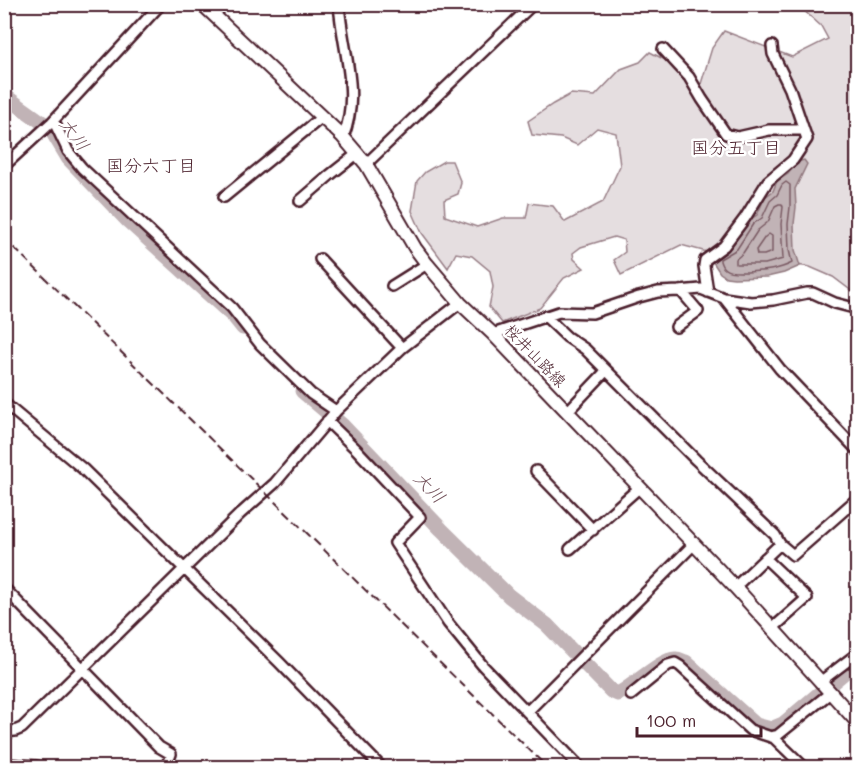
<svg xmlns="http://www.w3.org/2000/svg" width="862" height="772" font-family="Mali,'Klee One',sans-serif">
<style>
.green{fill:#e5dee0;stroke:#987e86;stroke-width:1.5}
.water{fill:#c1b3b6;stroke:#91787e;stroke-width:1.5}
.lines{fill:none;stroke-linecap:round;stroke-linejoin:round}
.shore{stroke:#7a5a63;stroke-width:1.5}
.stream{stroke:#91787e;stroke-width:2}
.river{stroke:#c1b3b6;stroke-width:15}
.minor-casing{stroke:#4a1f2b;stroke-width:14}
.major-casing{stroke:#4a1f2b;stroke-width:16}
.highway-casing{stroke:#4a1f2b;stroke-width:18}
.minor{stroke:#fff;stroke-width:9}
.major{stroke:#fff;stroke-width:12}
.highway{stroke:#fff;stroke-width:14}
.rail{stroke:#4a1f2b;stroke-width:2;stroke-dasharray:9 4.5;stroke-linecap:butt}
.labels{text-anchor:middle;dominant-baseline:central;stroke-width:5;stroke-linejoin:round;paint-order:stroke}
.street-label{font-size:16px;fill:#4a1f2b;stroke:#fff}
.water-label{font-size:18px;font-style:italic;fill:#74535c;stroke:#fff}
.neighbourhood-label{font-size:18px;fill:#4a1f2b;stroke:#fff}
</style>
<rect width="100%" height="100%" fill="#fff"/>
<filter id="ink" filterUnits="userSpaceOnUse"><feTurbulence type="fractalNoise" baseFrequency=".0167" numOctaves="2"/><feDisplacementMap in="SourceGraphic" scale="12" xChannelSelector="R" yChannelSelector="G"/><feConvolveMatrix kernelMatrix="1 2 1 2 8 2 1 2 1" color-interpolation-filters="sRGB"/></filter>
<g filter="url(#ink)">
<path class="green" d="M804 5H857V295L833 277 810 267 707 252 681 245 621 275 614 260 625 252 624 240 614 237 581 247 573 253 574 259 584 268 564 278 540 308 502 323 489 307 493 287 490 271 472 256 456 253 448 268 422 233 412 211 417 181 425 172 444 161H452L461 183 458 194 444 200 445 216 477 227 503 218H526L529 203 553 206 565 222 603 202 620 166 616 133 597 128 577 145 561 138 532 135 528 121 553 104 571 94 595 96 621 69 640 62 650 52 669 62 700 87 712 48 724 31 792 57 828 39 821 26 801 8Z"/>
<path class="water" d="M804 160 807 164 795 189 796 207 794 224 795 250 800 266 784 273 767 277 734 278 726 277 720 273 711 259 717 253 732 246 749 220 757 215 765 197 773 191 777 181 788 174 797 162Z"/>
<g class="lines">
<path class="shore" d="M786 182 790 185V207L788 224 789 250 792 263C777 271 761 271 745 272 739 272 730 273 725 269 723 268 721 264 720 261V259L737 249 753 224 762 218 770 201 777 195 782 185Z
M779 204H782L783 207 781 224 783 259 765 264H736V259L743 253 758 230 768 222 775 206Z
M769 234 772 236V252L764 255H757L756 250 765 237Z"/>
<path class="stream" d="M4 173 24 154"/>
<path class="river" d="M4 95 50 128 68 158 128 221 235 318 243 328
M302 391 342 425 441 529 509 596 547 625 611 691 618 694C632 687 664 657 676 659 680 659 682 661 686 662L756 725 771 729 783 724 858 661"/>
<g class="minor-casing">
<path id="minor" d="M339 4C342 49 361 94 343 137
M663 49 689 77 702 99 726 134 738 137 769 130H804
M52 122 56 126 68 151 82 168 232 308 260 344 311 394 336 411
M366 164 533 4
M4 166 52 122 161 4
M224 197 322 117
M300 201 330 175 358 153
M320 259 402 348
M392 286 427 264
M708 292 704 266 705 260 724 246 745 218 768 181 793 160 807 139 790 89 773 54 772 46
M724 298 780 369 858 451
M545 316 567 337 585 349 696 460 775 535 780 544
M676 327 698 311 681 291
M493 334 559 312 592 313 639 297 658 292 679 291 701 289 724 298 751 302 773 300 807 293H813L835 303 858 309
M4 403 83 469 279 662 382 768
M568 411 606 371
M327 421 356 449 420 517 395 543 448 623 483 666 581 768
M536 471 593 530
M570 549 640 487
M765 558 807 598 772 629
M735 587 780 544 793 555 858 498
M4 588 159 747 171 754 168 762 170 768
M820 682 858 653
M631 695 668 665 675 663 680 666 750 730 771 737 778 735 830 693
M527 712 694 544
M4 732 15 731 22 728 240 514 275 483 336 411 402 348 460 303
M773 737 805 768"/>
</g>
<g class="major-casing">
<path id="major" d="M202 4 343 137 366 164 415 248 427 264 460 303 493 334 735 587 858 723"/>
</g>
<g class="highway-casing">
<path id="highway" d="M4 766 36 768"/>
</g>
<use href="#minor" class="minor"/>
<use href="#major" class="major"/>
<use href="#highway" class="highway"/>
<path class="rail" d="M4 238 548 768"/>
</g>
</g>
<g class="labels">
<g class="street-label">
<text transform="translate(536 355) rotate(46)">桜井山路線</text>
</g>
<g class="water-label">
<text transform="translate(75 134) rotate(53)">大川</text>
<text transform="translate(430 487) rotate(46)">大川</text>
</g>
<g class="neighbourhood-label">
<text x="736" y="147">国分五丁目</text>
<text x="151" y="165">国分六丁目</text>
</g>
</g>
<rect width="862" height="772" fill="none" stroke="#fff" stroke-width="24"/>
<rect x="12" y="12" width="838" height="748" fill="none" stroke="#4a1f2b" stroke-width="2" filter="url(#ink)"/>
<path d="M637 727v9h124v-9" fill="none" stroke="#4a1f2b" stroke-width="3"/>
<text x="646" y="727" font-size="18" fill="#4a1f2b" stroke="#ffffff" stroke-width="4.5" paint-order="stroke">100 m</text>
</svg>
